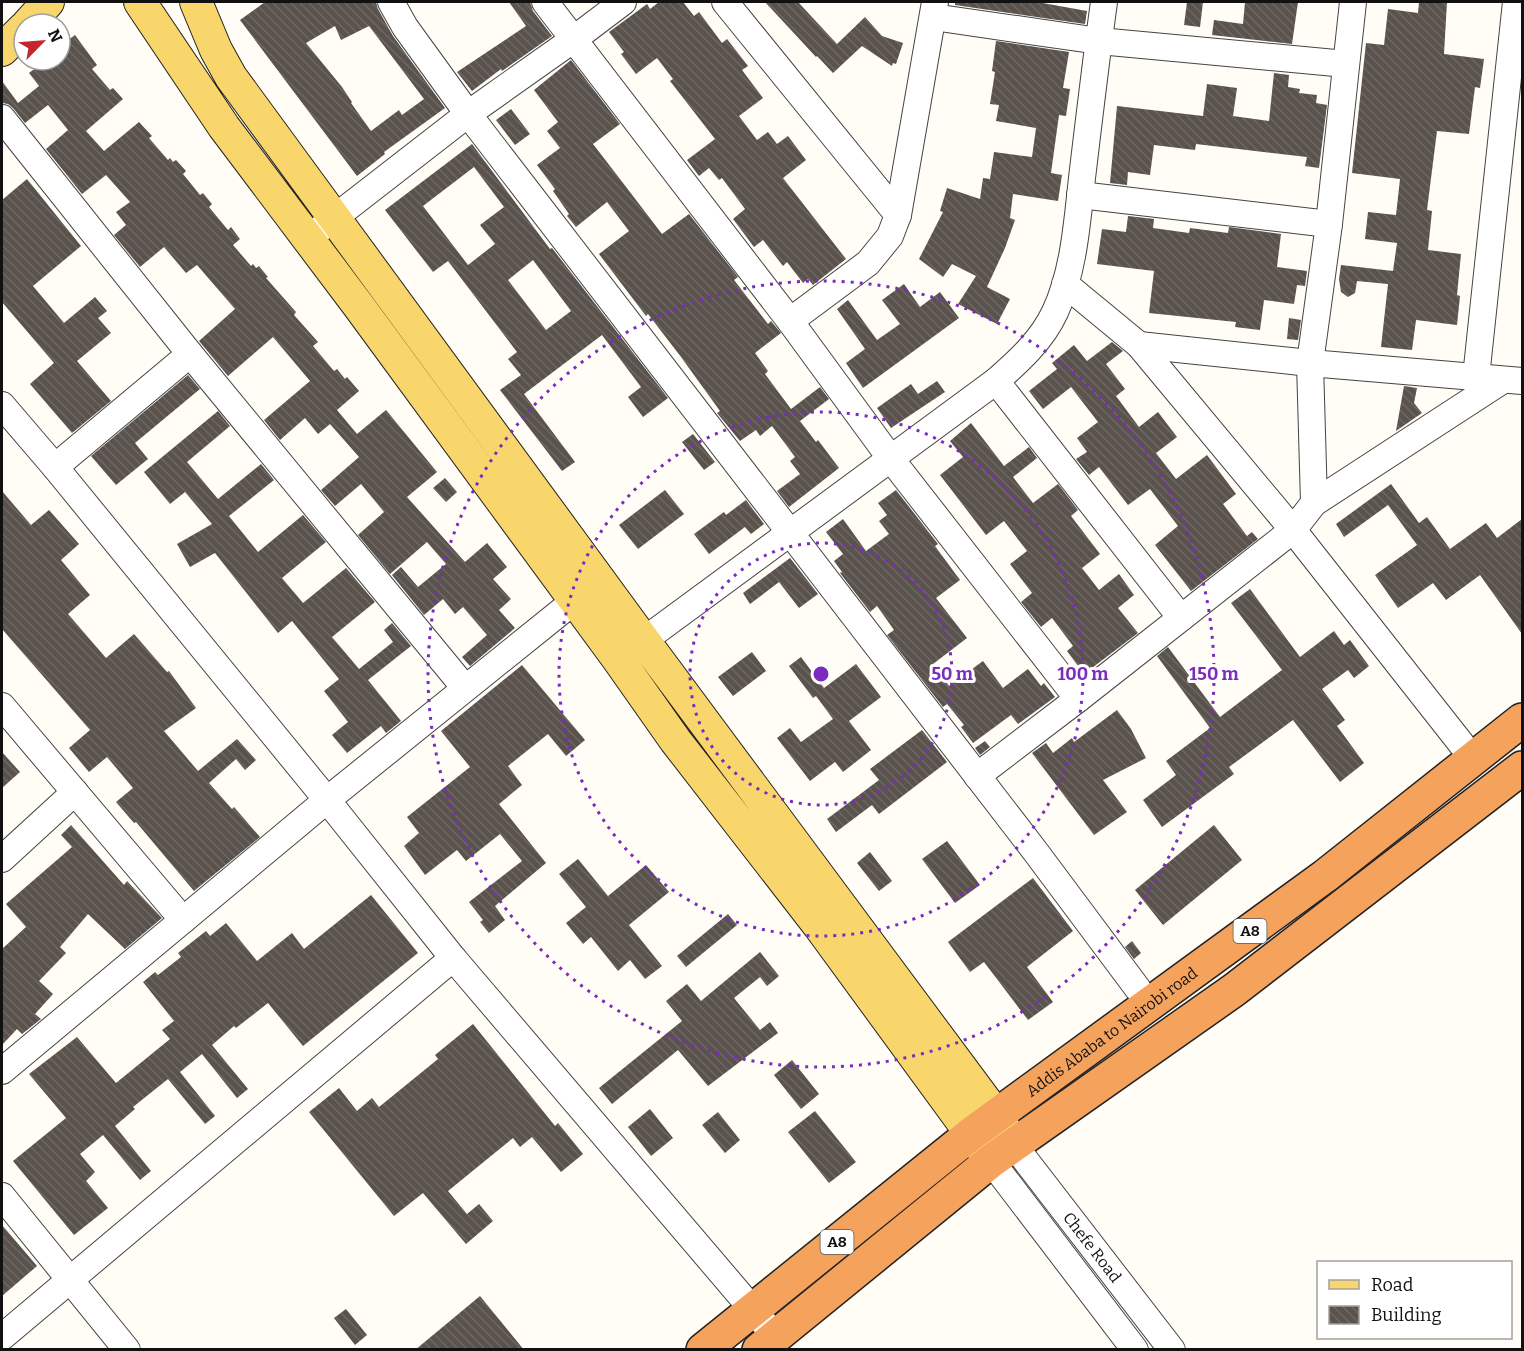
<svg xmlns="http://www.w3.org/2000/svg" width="1524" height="1351" font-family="Bitter,serif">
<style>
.building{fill:url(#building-back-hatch);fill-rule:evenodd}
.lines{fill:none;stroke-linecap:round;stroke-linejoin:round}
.minor-casing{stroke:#444;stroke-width:28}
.major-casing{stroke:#222;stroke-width:34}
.highway-casing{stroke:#222;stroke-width:36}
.minor{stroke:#fff;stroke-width:26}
.major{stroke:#f9d66b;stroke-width:32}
.highway{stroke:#f5a25d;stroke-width:33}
.ring{fill:none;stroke:#7b2cbf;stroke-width:3;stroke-dasharray:3 6}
.labels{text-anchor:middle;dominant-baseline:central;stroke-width:6;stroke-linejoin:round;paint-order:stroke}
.shield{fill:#fff;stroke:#585858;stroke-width:1.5}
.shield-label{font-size:15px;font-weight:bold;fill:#111}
.street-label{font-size:16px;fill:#111;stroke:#fff}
.centre{fill:#7b2cbf;stroke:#fff;stroke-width:3}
.ring-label{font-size:18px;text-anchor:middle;font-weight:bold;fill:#7b2cbf;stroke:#fff;stroke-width:6;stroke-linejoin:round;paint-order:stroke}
</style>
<defs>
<pattern id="building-back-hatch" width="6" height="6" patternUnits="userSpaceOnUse" patternTransform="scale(1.5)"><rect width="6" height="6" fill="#5a524d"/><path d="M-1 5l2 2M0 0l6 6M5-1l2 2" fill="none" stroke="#6d6662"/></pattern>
</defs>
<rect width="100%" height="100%" fill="#fffdf5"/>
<path class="building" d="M265 2H376L378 9 393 36 445 108 384 152 385 154 357 176 240 20ZM335 26 341 40 369 26 424 99 402 115 399 110 371 131 351 103 352 102 342 87 306 43Z
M509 2H530L533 11 552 36 502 71 501 69 472 91 457 72 526 26Z
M659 2H683L694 16 699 12 722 43 727 39 748 66 742 70 763 98 739 116 757 140 768 132 777 144 788 136 806 160 783 178 846 259 813 285 808 279 803 283 787 262 783 266 763 240 754 247 733 219 745 209 722 178 719 180 709 168 699 176 687 160 715 139 670 81 673 79 657 58 636 74 621 54 624 52 609 32 647 4 650 9Z
M765 2H798L837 44 865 17 882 36 903 43 896 64 893 63 892 66 862 46 833 73 817 56 816 57Z
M955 2H1037L1087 11 1085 24 955 5Z
M1187 2H1203L1200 27 1184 25Z
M1245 2H1298L1292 44 1212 35 1214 20 1243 24Z
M1419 2H1447L1444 54 1484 59 1480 88 1475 87 1469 134 1437 131 1427 210 1432 211 1428 250 1461 254 1457 295 1460 296 1457 325 1416 320 1412 350 1381 347 1388 284 1357 281 1355 293 1348 297 1341 292 1339 279 1341 265 1393 271 1397 243 1365 239 1368 212 1396 215 1400 179 1352 173 1366 43 1384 45 1388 9 1418 13Z
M75 35 97 65 92 69 110 90 113 88 123 99 86 131 104 151 139 122 152 136 149 138 168 160 170 158 173 162 176 160 186 171 183 174 200 195 203 193 212 204 209 207 228 230 231 227 240 239 233 245 251 266 253 264 256 268 259 266 268 277 266 278 296 312 294 315 318 342 313 346 334 371 337 369 345 379 347 377 359 391 337 410 357 434 386 410 437 472 407 497 465 562 487 543 507 567 493 579 511 599 499 610 515 628 470 666 462 657 487 635 463 607 455 614 443 599 424 615 392 575 401 567 418 587 446 564 427 542 390 574 358 535 384 512 361 484 335 506 321 490 359 457 330 424 318 434 305 418 280 440 264 420 310 381 273 337 228 376 199 341 235 309 197 265 186 273 164 247 140 267 114 235 126 225 116 212 130 202 106 175 82 194 46 149 68 130 48 105 25 123 13 108 8 104 2 103V81L18 103 39 86 29 73 46 60H60V46Z
M996 41 1069 52 1063 88 1070 89 1066 116 1059 115 1051 173 1062 175 1058 201 1013 194 1010 218 1015 220 1005 248 987 287 1010 299 997 324 958 304 976 276 952 264 943 277 919 259 943 212 940 211 947 188 980 199 983 178 990 179 994 152 1032 157 1036 128 996 121 999 105 990 104 995 72 992 71Z
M571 60 620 124 593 144 620 179 662 234 689 214 738 277 734 280 768 324 771 321 781 333 755 353 768 371 765 374 791 409 820 387 829 399 800 421 816 442 818 440 839 468 789 507 777 491 800 474 790 461 795 457 772 426 760 436 756 430 740 441 717 413 720 411 681 357 648 314 646 316 599 254 629 231 607 202 576 227 567 216 569 214 553 191 555 189 537 165 560 148 547 131 558 122 534 90Z
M1274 73 1289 75 1288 87 1300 89 1299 93 1317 95 1316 103 1327 105 1319 168 1305 166 1307 157 1196 144 1195 150 1154 145 1150 175 1128 172 1127 185 1110 183 1117 106 1203 116 1207 84 1237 88 1233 116 1269 121Z
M511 109 530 134 515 145 496 120Z
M472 144 550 249 552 248 668 398 643 417 628 397 641 387 602 335 524 394 575 462 562 471 500 390 521 375 508 359 517 352 448 261 433 272 385 210ZM474 167 504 207 480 225 495 244 468 265 423 206ZM533 260 571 311 546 330 508 280Z
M27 179 81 246 33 286 64 323 95 297 107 311 98 318 111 333 77 361 111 401 72 433 30 384 54 363 2 302V200Z
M1128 216 1154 219 1153 228 1189 233 1190 228 1228 233 1229 227 1281 234 1277 267 1307 271 1305 286 1297 285 1294 304 1264 300 1260 330 1235 327 1236 322 1149 313 1154 271 1097 264 1102 229 1126 232Z
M904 284 920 307 940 292 959 318 863 388 846 363 865 349 837 309 848 300 877 340 900 324 882 300Z
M1289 318 1301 320 1298 340 1287 339Z
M1112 342 1123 351 1106 364 1125 389 1116 396 1139 427 1158 412 1177 437 1156 453 1176 479 1207 455 1236 494 1223 504 1247 536 1252 532 1258 539 1191 591 1155 545 1178 526 1150 489 1128 505 1099 467 1089 475 1076 459 1087 452 1077 438 1098 422 1071 387 1043 409 1029 391 1057 369 1052 363 1074 345 1087 361Z
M188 375 200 389 135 443 148 459 116 485 91 456Z
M937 381 945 392 891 428 877 408 911 384 918 394Z
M1404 386 1417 388 1414 403 1422 413 1396 431Z
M218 411 230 426 187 462 218 499 261 464 274 480 229 516 258 552 303 515 326 542 282 578 303 603 346 568 375 602 332 637 359 669 393 642 384 630 392 623 411 646 368 680 401 721 386 733 381 726 347 753 332 735 348 722 324 691 339 679 292 621 278 633 215 553 190 567 177 544 212 524 185 492 170 504 144 472Z
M971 423 1004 466 1029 447 1037 458 1013 477 1033 503 1058 484 1078 510 1071 516 1100 554 1082 568 1099 590 1119 574 1134 595 1118 608 1138 633 1084 674 1067 651 1073 646 1052 618 1041 627 1021 602 1032 593 1010 564 1027 551 1004 521 986 535 940 475 963 457 950 441Z
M693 434 715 462 704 470 682 442Z
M445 478 457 492 446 502 433 488Z
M1391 484 1419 523 1427 517 1450 549 1486 523 1497 538 1522 519V634L1480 575 1446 600 1433 583 1398 608 1375 575 1417 545 1388 505 1344 537 1336 524Z
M665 490 684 514 638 549 619 525Z
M896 490 938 544 935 546 960 580 936 598 967 638 933 664 949 686 983 661 1003 688 1028 669 1041 686 1044 683 1055 697 1018 724 1011 715 973 743 961 727 964 725 947 704 943 707 887 635 894 630 877 606 870 612 840 573 842 572 834 561 843 554 826 532 843 519 866 551 889 534 879 521 887 515 878 503Z
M2 491 31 525 49 510 79 544 61 560 90 595 68 614 106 658 134 634 167 672 169 671 196 708 164 731 198 771 237 739 256 760 245 770 236 759 209 783 232 809 234 807 260 837 194 891 136 822 134 823 116 802 133 788 107 757 89 772 69 748 90 730 2 629Z
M746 500 764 524 751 534 745 527 709 554 694 534 724 512 726 515Z
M790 558 818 594 799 608 779 582 750 604 743 593Z
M1250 589 1300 657 1334 631 1344 645 1350 640 1369 666 1354 678 1348 670 1322 689 1345 720 1337 726 1364 763 1340 782 1293 720 1229 767 1234 774 1162 827 1143 800 1176 775 1166 761 1210 728 1157 656 1168 647 1220 717 1282 670 1231 603Z
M752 652 766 671 733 696 718 677Z
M801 657 824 688 856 664 881 697 849 721 871 750 843 772 835 762 810 781 777 738 790 728 801 742 833 719 816 696 813 698 789 666Z
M522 665 585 740 566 756 548 734 508 766 522 785 499 804 546 863 495 906 505 920 489 933 480 922 483 920 469 902 522 861 500 834 466 861 457 850 425 875 404 846 419 833 407 817 470 767 441 731Z
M1117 710 1131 729 1146 758 1103 780 1127 812 1094 835 1032 753 1046 743 1053 753 1072 738 1074 742Z
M922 730 947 762 879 814 872 805 836 832 827 819 879 780 870 769Z
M985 741 990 747 980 755 975 748Z
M2 752 20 772 2 788Z
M71 825 124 885 127 881 162 918 125 949 88 914 60 947 66 953 39 981 53 994 35 1014 41 1019 22 1034 17 1029 2 1045V949L26 927 6 904 72 847 61 835Z
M1214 825 1242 860 1163 925 1135 890Z
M947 841 980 885 955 903 922 859Z
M870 852 892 881 879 891 857 863Z
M578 859 608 896 646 865 669 892 629 925 662 966 645 979 630 960 618 971 591 937 583 944 566 923 586 907 559 874Z
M1033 878 1073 931 1027 967 1053 1002 1028 1020 984 962 970 972 948 942Z
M371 895 418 953 303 1046 268 1003 236 1028 234 1026 212 1045 248 1089 237 1098 202 1054 180 1072 215 1116 205 1124 168 1079 133 1107 135 1109 115 1126 151 1171 140 1180 103 1135 80 1154 95 1172 86 1181 108 1208 74 1235 13 1161 66 1118 29 1074 77 1037 116 1083 170 1039 162 1030 174 1021 143 982 155 972 158 975 181 957 178 953 206 931 210 936 226 923 257 961 292 933 304 949Z
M728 914 737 925 686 967 677 956Z
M1132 941 1141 953 1134 959 1125 947Z
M760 952 779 976 767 986 760 977 734 998 760 1030 770 1022 778 1033 708 1086 678 1050 612 1104 599 1088 682 1021 666 1001 687 984 701 1001Z
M473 1024 555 1126 558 1123 583 1154 561 1172 532 1137 520 1147 513 1138 448 1191 467 1214 479 1204 493 1221 466 1244 423 1193 394 1216 309 1112 339 1088 357 1111 372 1098 379 1107 438 1059 435 1055Z
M792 1060 819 1094 801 1109 774 1075Z
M650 1109 673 1138 651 1156 628 1127Z
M815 1111 856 1162 829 1183 788 1132Z
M718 1112 740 1140 725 1153 702 1125Z
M2 1225 37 1266 2 1296Z
M480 1296 524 1350H415Z
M346 1309 367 1335 355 1345 334 1318Z"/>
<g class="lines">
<g class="minor-casing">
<g id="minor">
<path d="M391 2 405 27 468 114 1035 851 1138 989"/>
<path d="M545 2 790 321 891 459 1078 699"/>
<path d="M725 2 898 215"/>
<path d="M933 17 1099 41 1346 64"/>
<path d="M2 118 190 354 465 688"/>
<path d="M1080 195 1329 224"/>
<path d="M307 239 468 114 574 39 623 2"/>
<path d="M1065 284 1139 345 1293 530 1463 746"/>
<path d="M790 321 868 263 890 236 898 215 935 2"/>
<path d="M1139 345 1310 363 1522 381"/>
<path d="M1476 377 1516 2"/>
<path d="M996 381 1181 618"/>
<path d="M2 405 55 467 327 800 453 958 776 1337"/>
<path d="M55 467 190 354"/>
<path d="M1314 503 1310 363 1329 224 1353 2"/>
<path d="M628 652 996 381C1019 361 1042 340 1055 312 1074 271 1077 223 1082 178 1089 119 1096 60 1104 2"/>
<path d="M2 706 183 920"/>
<path d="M977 776 1078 699 1293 530 1314 503 1503 380"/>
<path d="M2 859 75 792"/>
<path d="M2 1071 327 800 589 589"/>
<path id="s1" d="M1013 1144 1172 1350"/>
<path d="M991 1161 1135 1350"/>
<path d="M2 1196 127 1350"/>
<path d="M2 1337 453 958"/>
</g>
</g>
<g class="major-casing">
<path id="major" d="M140 2 224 127 358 305 618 659 675 740 820 927 986 1154
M196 2 216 50 231 77 644 641 996 1115 1010 1138
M28 24 48 2
M2 50 24 28"/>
</g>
<g class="highway-casing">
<g id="highway">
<path id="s2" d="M703 1350 971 1134 1325 876 1522 720"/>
<path d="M759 1350 991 1161 1234 990 1522 768"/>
</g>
</g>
<use href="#minor" class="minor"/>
<use href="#major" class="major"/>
<use href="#highway" class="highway"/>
</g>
<g class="ring">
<circle cx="821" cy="674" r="131"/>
<circle cx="821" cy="674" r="262"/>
<circle cx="821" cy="674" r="393"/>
</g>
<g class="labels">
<g class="shield">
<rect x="1233.5" y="919" width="33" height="24" rx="4.5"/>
<rect x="820.5" y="1230" width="33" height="24" rx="4.5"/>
</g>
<g class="shield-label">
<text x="1250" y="931">A8</text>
<text x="837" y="1242">A8</text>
</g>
<g class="street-label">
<text stroke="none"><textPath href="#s2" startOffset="518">Addis Ababa to Nairobi road</textPath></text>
<text stroke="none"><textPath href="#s1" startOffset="130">Chefe Road</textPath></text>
</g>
</g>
<circle cx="821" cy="674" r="9" class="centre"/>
<g class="ring-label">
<text x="952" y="680">50 m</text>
<text x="1083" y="680">100 m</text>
<text x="1214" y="680">150 m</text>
</g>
<rect width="1524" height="1351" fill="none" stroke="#111111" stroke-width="6"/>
<rect x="1317" y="1261" width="195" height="78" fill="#ffffff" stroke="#a0a0a0" stroke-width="1.5"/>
<rect x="1329" y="1280" width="30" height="9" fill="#f9d66b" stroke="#a0a0a0" stroke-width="1.5"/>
<text x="1371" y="1291" font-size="18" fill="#111111">Road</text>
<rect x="1329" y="1306" width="30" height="18" fill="url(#building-back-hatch)" stroke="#a0a0a0" stroke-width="1.5"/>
<text x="1371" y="1321" font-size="18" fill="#111111">Building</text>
<g transform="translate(42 42) rotate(65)"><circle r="28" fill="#ffffff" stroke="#a0a0a0" stroke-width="1.5"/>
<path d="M0-4.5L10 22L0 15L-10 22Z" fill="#c4262e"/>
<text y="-9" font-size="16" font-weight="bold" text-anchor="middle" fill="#111111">N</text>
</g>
</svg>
